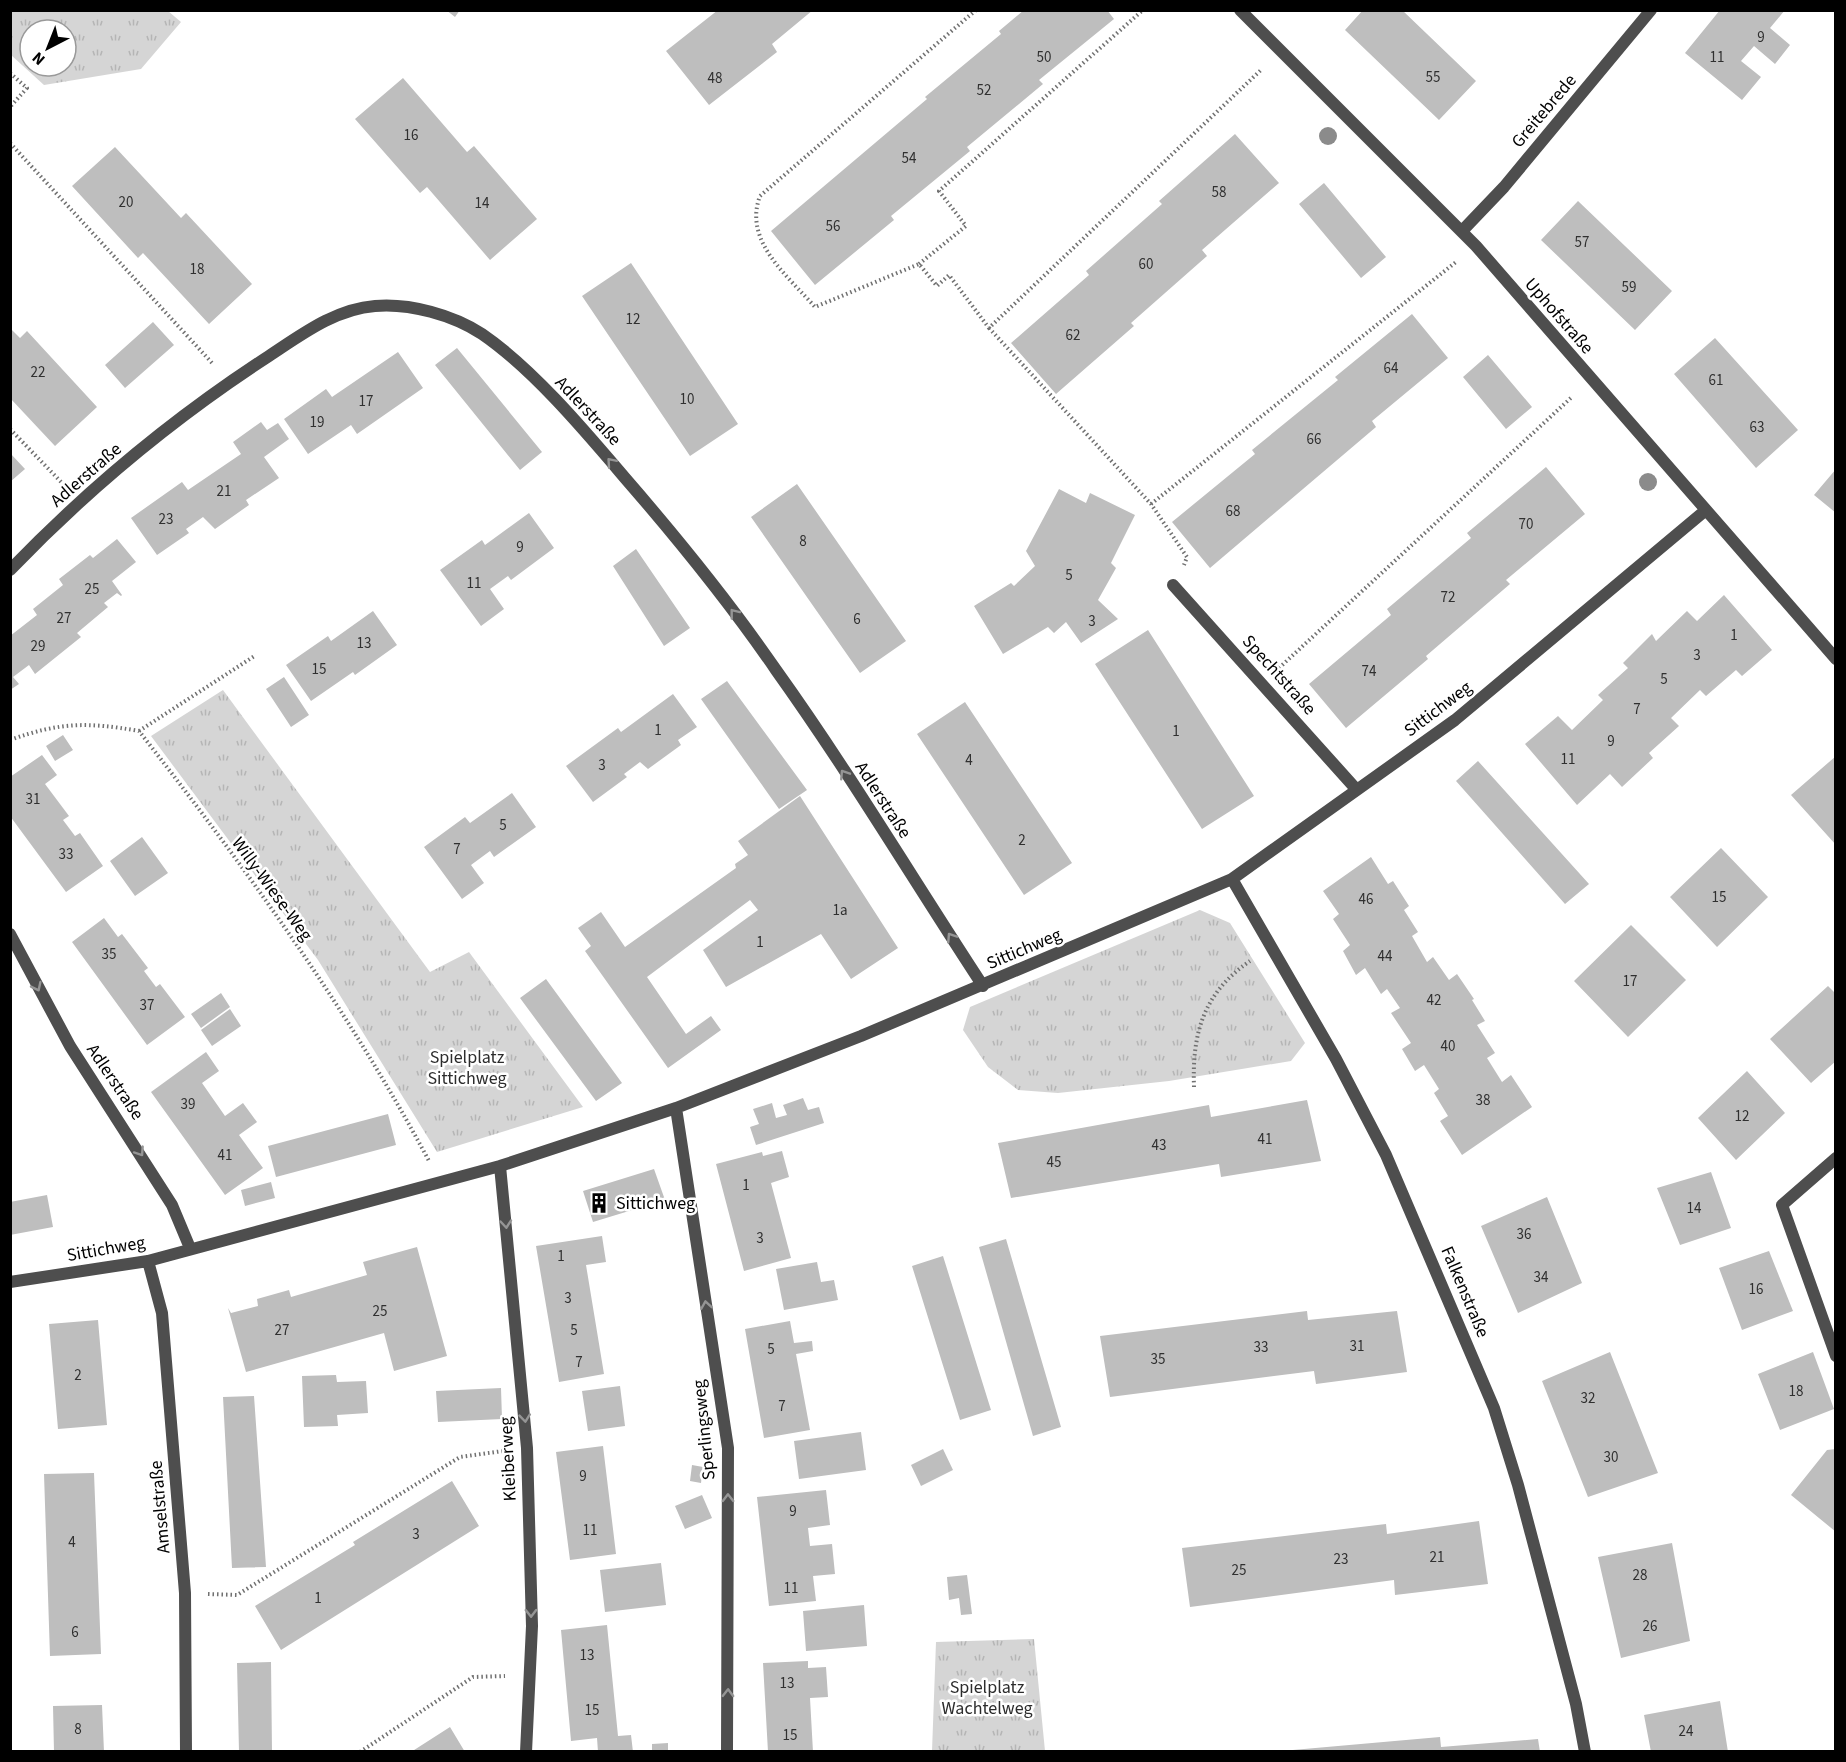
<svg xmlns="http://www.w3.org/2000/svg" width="1846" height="1762" font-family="'Source Sans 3',sans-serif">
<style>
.grass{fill:url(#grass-tufts);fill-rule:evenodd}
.building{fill:#bebebe}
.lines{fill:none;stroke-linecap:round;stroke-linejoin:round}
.path{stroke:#707070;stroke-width:4;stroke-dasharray:1.5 3;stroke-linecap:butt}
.street{stroke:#4e4e4e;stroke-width:12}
.tree{fill:#8b8b8b}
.oneway{stroke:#959595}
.labels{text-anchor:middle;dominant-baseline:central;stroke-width:5;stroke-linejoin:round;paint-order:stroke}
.number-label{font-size:15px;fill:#303030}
.street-label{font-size:18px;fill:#000;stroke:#fff}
.park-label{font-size:18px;fill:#2c2c2c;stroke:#fff}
.poi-label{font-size:18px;fill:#000;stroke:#fff;text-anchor:start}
</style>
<defs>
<pattern id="grass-tufts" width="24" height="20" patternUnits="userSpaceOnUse" patternTransform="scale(1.5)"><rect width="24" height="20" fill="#d5d5d5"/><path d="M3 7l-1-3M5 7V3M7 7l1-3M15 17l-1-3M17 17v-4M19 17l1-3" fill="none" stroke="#b5b5b5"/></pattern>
</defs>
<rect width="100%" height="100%" fill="#fff"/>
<path class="grass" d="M11 10 168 11 181 22 141 69 44 85 11 55ZM30 30H66V66H30Z
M223 690 430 972 469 952 583 1107 437 1152 318 960 151 736Z
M1200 910 1230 923 1305 1043 1291 1061 1169 1081 1058 1093 1018 1090 988 1067 963 1030 970 1007Z
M1034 1639 1045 1751H932L936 1642Z"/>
<path class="building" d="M446 10H460L455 17Z
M718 10H813L772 44 777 52 709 105 666 51Z
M1024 10H1107L1114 19 1039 80 1043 84 967 147 970 151 891 216 894 220 815 285 771 231 927 99 925 97 1001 34 999 31Z
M1363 10H1402L1476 81 1439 120 1345 30Z
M1720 10H1785L1770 28 1790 45 1775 64 1754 46 1741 61 1761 77 1742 100 1685 53Z
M403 78 467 152 474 146 537 219 490 260 427 187 420 193 355 119Z
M1235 134 1279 183 1202 250 1207 256 1131 323 1134 326 1056 394 1011 343 1089 275 1086 271 1162 204 1159 201Z
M115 147 181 218 186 213 252 284 209 324 143 253 138 258 72 186Z
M1324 183 1386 257 1361 278 1299 204Z
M1578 201 1672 291 1635 330 1541 240Z
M631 263 738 424 690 456 582 296Z
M1412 314 1448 358 1372 421 1376 427 1210 568 1172 522 1255 454 1252 450 1338 380 1335 377Z
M153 322 174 345 125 388 105 365Z
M10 328 20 338 27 331 97 407 55 446 10 398Z
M1715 338 1798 430 1756 468 1674 374Z
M457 348 542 452 520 470 435 365Z
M398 352 423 388 357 434 351 425 308 454 284 419 326 389 332 397Z
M1488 355 1532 407 1506 429 1463 377Z
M261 422 267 430 278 423 289 439 264 457 279 478 246 500 249 505 215 529 203 517 186 529 189 533 157 555 131 518 182 482 188 490 241 454 233 442Z
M10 453 25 469 10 482Z
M1546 467 1585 514 1506 580 1510 584 1426 656 1428 659 1346 728 1309 684 1391 615 1387 609 1471 538 1467 533Z
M1836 469V513L1814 495Z
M797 484 906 641 860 673 751 517Z
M1059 489 1086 503 1090 493 1135 515 1111 563 1116 568 1098 600 1118 619 1081 643 1066 622 1054 633 1048 627 1003 654 974 606 1011 583 1014 586 1035 566 1026 551Z
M529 513 554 548 511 580 508 576 490 589 504 609 481 626 440 570 482 540 485 545Z
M117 539 136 562 112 581 122 595 121 596 117 593 104 603 108 607 77 633 81 637 35 674 29 665 13 677 19 684 10 690V636L37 615 33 609 63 585 59 579 90 555 93 558Z
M636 549 690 628 664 646 613 566Z
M1724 595 1772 650 1742 676 1736 670 1706 696 1700 690 1671 718 1679 726 1649 753 1653 758 1622 787 1610 774 1577 805 1525 744 1558 716 1572 730 1603 700 1598 695 1628 668 1623 663 1652 634 1656 641 1687 611 1697 621Z
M373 611 397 645 355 675 353 672 311 701 286 665 328 636 331 641Z
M1148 630 1254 796 1202 829 1095 664Z
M284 677 309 715 291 727 266 689Z
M727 681 807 790 779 809 701 699Z
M673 694 697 727 678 740 681 745 648 769 640 762 624 774 627 777 593 802 566 766 618 728 621 732Z
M965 702 1072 863 1024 895 917 734Z
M63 735 73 750 55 761 46 746Z
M42 755 57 775 45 784 69 816 63 820 75 836 80 833 103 866 66 892 10 816V777Z
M1836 756V845L1791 795Z
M1478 761 1589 884 1565 904 1456 781Z
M512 793 536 827 494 857 490 851 471 865 484 883 462 899 424 847 465 817 470 823Z
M800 796 898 948 851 979 821 934 726 987 703 950 758 910 750 900 647 977 686 1034 711 1016 721 1030 668 1068 585 951 591 946 578 928 601 912 625 947 736 868 735 864 748 855 738 841Z
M142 837 168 873 135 896 110 861Z
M1721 848 1768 897 1717 947 1670 897Z
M1371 857 1388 884 1393 881 1409 906 1404 910 1418 932 1412 936 1427 962 1433 957 1449 980 1457 974 1474 999 1472 1000 1485 1021 1477 1025 1495 1053 1487 1058 1502 1082 1511 1075 1532 1107 1462 1155 1440 1121 1448 1116 1434 1093 1439 1089 1424 1065 1415 1071 1402 1049 1411 1043 1391 1013 1400 1008 1387 989 1381 994 1365 968 1356 975 1343 951 1350 945 1333 919 1339 914 1323 891Z
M104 918 118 937 122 934 148 968 144 971 156 987 160 984 185 1017 147 1045 72 942Z
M1631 925 1686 980 1628 1037 1574 981Z
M546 979 622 1083 596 1101 520 998Z
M1828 986 1836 994V1061L1811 1083 1770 1039Z
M221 993 230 1007 201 1028 191 1014Z
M230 1009 241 1026 212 1046 201 1030Z
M206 1052 219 1071 202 1083 225 1116 243 1103 257 1122 239 1135 263 1168 225 1195 151 1092Z
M1747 1071 1785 1113 1736 1160 1698 1118Z
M803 1098 808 1110 819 1107 824 1123 756 1145 750 1127 759 1124 753 1109 772 1103 776 1118 787 1115 783 1105Z
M1307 1100 1321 1161 1221 1177 1219 1164 1011 1198 998 1143 1209 1105 1211 1117Z
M388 1114 396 1145 276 1177 268 1146Z
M782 1151 789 1177 771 1183 791 1258 744 1271 716 1164 762 1152 763 1156Z
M654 1169 665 1200 593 1222 583 1191Z
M1711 1172 1731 1228 1680 1245 1657 1188Z
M271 1182 275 1198 245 1206 241 1190Z
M47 1195 53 1227 10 1235V1202Z
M1547 1197 1582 1283 1518 1313 1481 1226Z
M602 1236 606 1262 586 1265 604 1374 559 1382 536 1246Z
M1006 1239 1061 1427 1033 1436 979 1247Z
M417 1247 447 1356 394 1371 384 1333 246 1372 228 1308 231 1313 258 1306 257 1299 289 1290 291 1297 367 1275 363 1262Z
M1769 1251 1793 1311 1742 1330 1719 1268Z
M943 1256 991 1410 960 1420 912 1266Z
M817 1262 821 1282 834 1280 838 1300 784 1310 776 1269Z
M1307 1311 1308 1320 1397 1311 1407 1372 1316 1384 1314 1371 1110 1397 1100 1336Z
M98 1320 107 1425 58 1429 49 1324Z
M790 1321 794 1343 812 1341 813 1351 796 1354 810 1430 764 1438 745 1329Z
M1610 1352 1658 1473 1588 1497 1542 1381Z
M1813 1352 1834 1409 1780 1430 1758 1374Z
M336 1375 337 1382 366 1381 368 1413 337 1415 338 1426 304 1427 302 1376Z
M620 1386 625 1426 588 1431 582 1391Z
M501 1388 502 1419 438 1422 436 1391Z
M254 1396 266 1567 232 1568 223 1397Z
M861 1432 866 1470 799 1479 794 1441Z
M603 1446 616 1554 570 1560 556 1452Z
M943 1449 953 1470 921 1486 911 1465Z
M1836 1449V1532L1791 1495 1827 1450Z
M692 1465 703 1467 701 1483 690 1481Z
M94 1473 101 1654 50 1656 44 1474Z
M452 1481 479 1526 281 1650 255 1606 355 1545 353 1542Z
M826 1490 830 1525 808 1528 810 1546 832 1544 835 1574 813 1576 816 1601 769 1606 757 1497Z
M702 1495 712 1518 685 1529 675 1506Z
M1479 1521 1488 1584 1395 1595 1394 1580 1190 1607 1182 1548 1386 1524 1387 1534Z
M1672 1543 1690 1641 1621 1658 1598 1557Z
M661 1563 666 1605 605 1612 600 1570Z
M967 1575 972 1614 961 1615 959 1598 949 1600 947 1577Z
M864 1605 867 1646 806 1651 803 1611Z
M607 1625 618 1736 631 1735 633 1752H598L597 1738 571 1741 561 1630Z
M808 1661V1668L826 1667 828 1697 810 1698 813 1752H768L763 1663Z
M271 1662 272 1752H239L237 1663Z
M1720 1701 1728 1752H1651L1644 1715Z
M102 1705 104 1752H54L53 1706Z
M450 1727 465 1752H411Z
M1440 1737 1441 1747 1538 1739 1540 1752H1269Z
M668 1743V1752H652V1744Z"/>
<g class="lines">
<path class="path" d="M976 10 760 196C743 241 787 275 815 307L919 264 937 286 949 275 989 328 1262 69
M10 73 27 88 10 107
M10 143 213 364
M919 264 966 226 939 191 1143 10
M989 328 1151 504 1187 557 1184 565
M10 429 64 485
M1151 504 1456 262
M1279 668 1573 396
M139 731 256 655
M10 740C60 722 88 722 139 731 245 867 348 1009 429 1161
M1194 1087C1192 1034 1203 993 1250 961
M208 1594 237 1595 460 1457 503 1451
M360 1752 473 1677 505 1676"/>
<path class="street" d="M1240 10 1476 246 1836 659
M1462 231 1504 187 1651 10
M10 570C88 489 175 417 269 356 301 335 335 309 375 306 410 303 453 315 482 334 533 369 585 431 625 478 678 539 730 603 776 670 849 772 914 881 983 986
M1173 585 1356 789
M1232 879 1336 1059 1386 1155 1494 1408 1518 1485 1576 1704 1585 1752
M10 934 70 1046 172 1205 190 1248
M676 1108 728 1448 727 1752
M1836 1158 1782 1205 1836 1356
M500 1166 527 1448 532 1626 526 1752
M148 1261 162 1313 185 1593 186 1752
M10 1282 148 1261 500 1166 676 1108 861 1036 1232 879 1455 720 1706 510"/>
</g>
<g class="tree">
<circle cx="1328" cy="136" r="9"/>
<circle cx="1648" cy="482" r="9"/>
</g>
<defs><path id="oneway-chevron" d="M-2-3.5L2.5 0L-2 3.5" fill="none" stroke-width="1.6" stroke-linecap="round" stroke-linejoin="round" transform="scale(1.5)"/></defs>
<g class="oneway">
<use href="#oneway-chevron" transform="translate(611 462) rotate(-131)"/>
<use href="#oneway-chevron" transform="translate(734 613) rotate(-128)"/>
<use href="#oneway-chevron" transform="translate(844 774) rotate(-123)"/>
<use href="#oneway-chevron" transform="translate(951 937) rotate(-123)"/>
<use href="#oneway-chevron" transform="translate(37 987) rotate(64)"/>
<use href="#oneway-chevron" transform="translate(140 1152) rotate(56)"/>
<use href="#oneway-chevron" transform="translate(506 1224) rotate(85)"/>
<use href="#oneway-chevron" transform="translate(706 1305) rotate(-99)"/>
<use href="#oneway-chevron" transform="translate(525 1418) rotate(84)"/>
<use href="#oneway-chevron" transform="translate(728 1498) rotate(-91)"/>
<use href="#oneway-chevron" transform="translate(531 1613) rotate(89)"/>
<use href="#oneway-chevron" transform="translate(728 1693) rotate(-89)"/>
</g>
<defs>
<g id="building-bare" transform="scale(1.62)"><path d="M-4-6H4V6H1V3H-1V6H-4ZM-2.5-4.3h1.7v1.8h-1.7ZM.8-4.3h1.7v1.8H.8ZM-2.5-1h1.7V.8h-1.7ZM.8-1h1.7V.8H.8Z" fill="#000" stroke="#fff" stroke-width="2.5" paint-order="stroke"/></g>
</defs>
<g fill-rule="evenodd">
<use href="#building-bare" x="599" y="1203"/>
</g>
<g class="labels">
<g class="number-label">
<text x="1761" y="37">9</text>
<text x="1044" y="57">50</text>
<text x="1717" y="57">11</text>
<text x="1433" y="77">55</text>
<text x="715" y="78">48</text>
<text x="984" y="90">52</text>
<text x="411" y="135">16</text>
<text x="909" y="158">54</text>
<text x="1219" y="192">58</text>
<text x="126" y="202">20</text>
<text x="482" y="203">14</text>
<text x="833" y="226">56</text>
<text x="1582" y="242">57</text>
<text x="1146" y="264">60</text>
<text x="197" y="269">18</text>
<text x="1629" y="287">59</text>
<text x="633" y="319">12</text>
<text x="1073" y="335">62</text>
<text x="1391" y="368">64</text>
<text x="38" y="372">22</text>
<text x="1716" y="380">61</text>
<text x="687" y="399">10</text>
<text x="366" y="401">17</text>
<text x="317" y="422">19</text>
<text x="1757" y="427">63</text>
<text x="1314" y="439">66</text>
<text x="224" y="491">21</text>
<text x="1233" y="511">68</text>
<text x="166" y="519">23</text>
<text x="1526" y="524">70</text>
<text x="803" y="541">8</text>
<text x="520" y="547">9</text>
<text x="1069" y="575">5</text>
<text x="474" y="583">11</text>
<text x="92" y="589">25</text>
<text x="1448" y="597">72</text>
<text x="64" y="618">27</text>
<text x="857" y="619">6</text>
<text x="1092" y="621">3</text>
<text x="1734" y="635">1</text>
<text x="364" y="643">13</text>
<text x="38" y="646">29</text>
<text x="1697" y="655">3</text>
<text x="319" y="669">15</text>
<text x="1369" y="671">74</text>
<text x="1664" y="679">5</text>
<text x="1637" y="709">7</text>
<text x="658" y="730">1</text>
<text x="1176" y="731">1</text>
<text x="1611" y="741">9</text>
<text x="1568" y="759">11</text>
<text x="969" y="760">4</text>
<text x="602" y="765">3</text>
<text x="33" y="799">31</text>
<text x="503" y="825">5</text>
<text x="1022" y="840">2</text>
<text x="457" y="849">7</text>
<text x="66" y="854">33</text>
<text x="1719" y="897">15</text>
<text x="1366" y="899">46</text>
<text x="840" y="910">1a</text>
<text x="760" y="942">1</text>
<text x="109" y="954">35</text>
<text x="1385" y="956">44</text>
<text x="1630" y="981">17</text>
<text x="1434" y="1000">42</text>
<text x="147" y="1005">37</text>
<text x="1448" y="1046">40</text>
<text x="1483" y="1100">38</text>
<text x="188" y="1104">39</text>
<text x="1742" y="1116">12</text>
<text x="1265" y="1139">41</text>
<text x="1159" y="1145">43</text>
<text x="225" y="1155">41</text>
<text x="1054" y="1162">45</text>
<text x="746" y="1185">1</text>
<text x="1694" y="1208">14</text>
<text x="1524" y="1234">36</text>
<text x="760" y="1238">3</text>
<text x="561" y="1256">1</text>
<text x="1541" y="1277">34</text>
<text x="1756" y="1289">16</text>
<text x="568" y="1298">3</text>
<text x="380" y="1311">25</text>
<text x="282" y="1330">27</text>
<text x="574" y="1330">5</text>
<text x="1357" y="1346">31</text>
<text x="1261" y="1347">33</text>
<text x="771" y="1349">5</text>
<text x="1158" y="1359">35</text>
<text x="579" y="1362">7</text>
<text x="78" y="1375">2</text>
<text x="1796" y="1391">18</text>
<text x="1588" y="1398">32</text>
<text x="782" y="1406">7</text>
<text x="1611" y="1457">30</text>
<text x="583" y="1476">9</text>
<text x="793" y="1511">9</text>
<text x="590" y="1530">11</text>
<text x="416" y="1534">3</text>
<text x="72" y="1542">4</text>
<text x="1437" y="1557">21</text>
<text x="1341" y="1559">23</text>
<text x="1239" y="1570">25</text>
<text x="1640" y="1575">28</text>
<text x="791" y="1588">11</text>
<text x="318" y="1598">1</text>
<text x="1650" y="1626">26</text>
<text x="75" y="1632">6</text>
<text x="587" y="1655">13</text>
<text x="787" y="1683">13</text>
<text x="592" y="1710">15</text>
<text x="78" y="1729">8</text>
<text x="1686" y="1731">24</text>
<text x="790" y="1735">15</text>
</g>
<g class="street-label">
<text transform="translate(1544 111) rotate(-50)">Greitebrede</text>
<text transform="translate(1559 316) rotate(49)">Uphofstraße</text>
<text transform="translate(588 411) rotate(47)">Adlerstraße</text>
<text transform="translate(86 475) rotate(-41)">Adlerstraße</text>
<text transform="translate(1279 675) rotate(48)">Spechtstraße</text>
<text transform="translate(1438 709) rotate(-37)">Sittichweg</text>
<text transform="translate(883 800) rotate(57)">Adlerstraße</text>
<text transform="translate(272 889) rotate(54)">Willy-Wiese-Weg</text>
<text transform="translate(1024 949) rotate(-23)">Sittichweg</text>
<text transform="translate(115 1082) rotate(56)">Adlerstraße</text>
<text transform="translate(106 1249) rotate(-10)">Sittichweg</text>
<text transform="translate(1465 1292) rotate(67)">Falkenstraße</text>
<text transform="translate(704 1430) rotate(-96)">Sperlingsweg</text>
<text transform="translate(508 1459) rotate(-93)">Kleiberweg</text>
<text transform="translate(160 1507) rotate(-95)">Amselstraße</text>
</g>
<g class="park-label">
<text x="467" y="1057">Spielplatz<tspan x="467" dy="21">Sittichweg</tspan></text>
<text x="987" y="1687">Spielplatz<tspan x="987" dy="21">Wachtelweg</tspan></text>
</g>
<g class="poi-label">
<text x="616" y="1203">Sittichweg</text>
</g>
</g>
<rect width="1846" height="1762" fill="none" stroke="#000000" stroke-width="24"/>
<g transform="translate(48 48) rotate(222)"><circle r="28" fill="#ffffff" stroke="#999999" stroke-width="1.5"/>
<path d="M0-4.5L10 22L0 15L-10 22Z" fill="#000000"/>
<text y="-9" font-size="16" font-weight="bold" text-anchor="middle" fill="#000000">N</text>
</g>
</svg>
